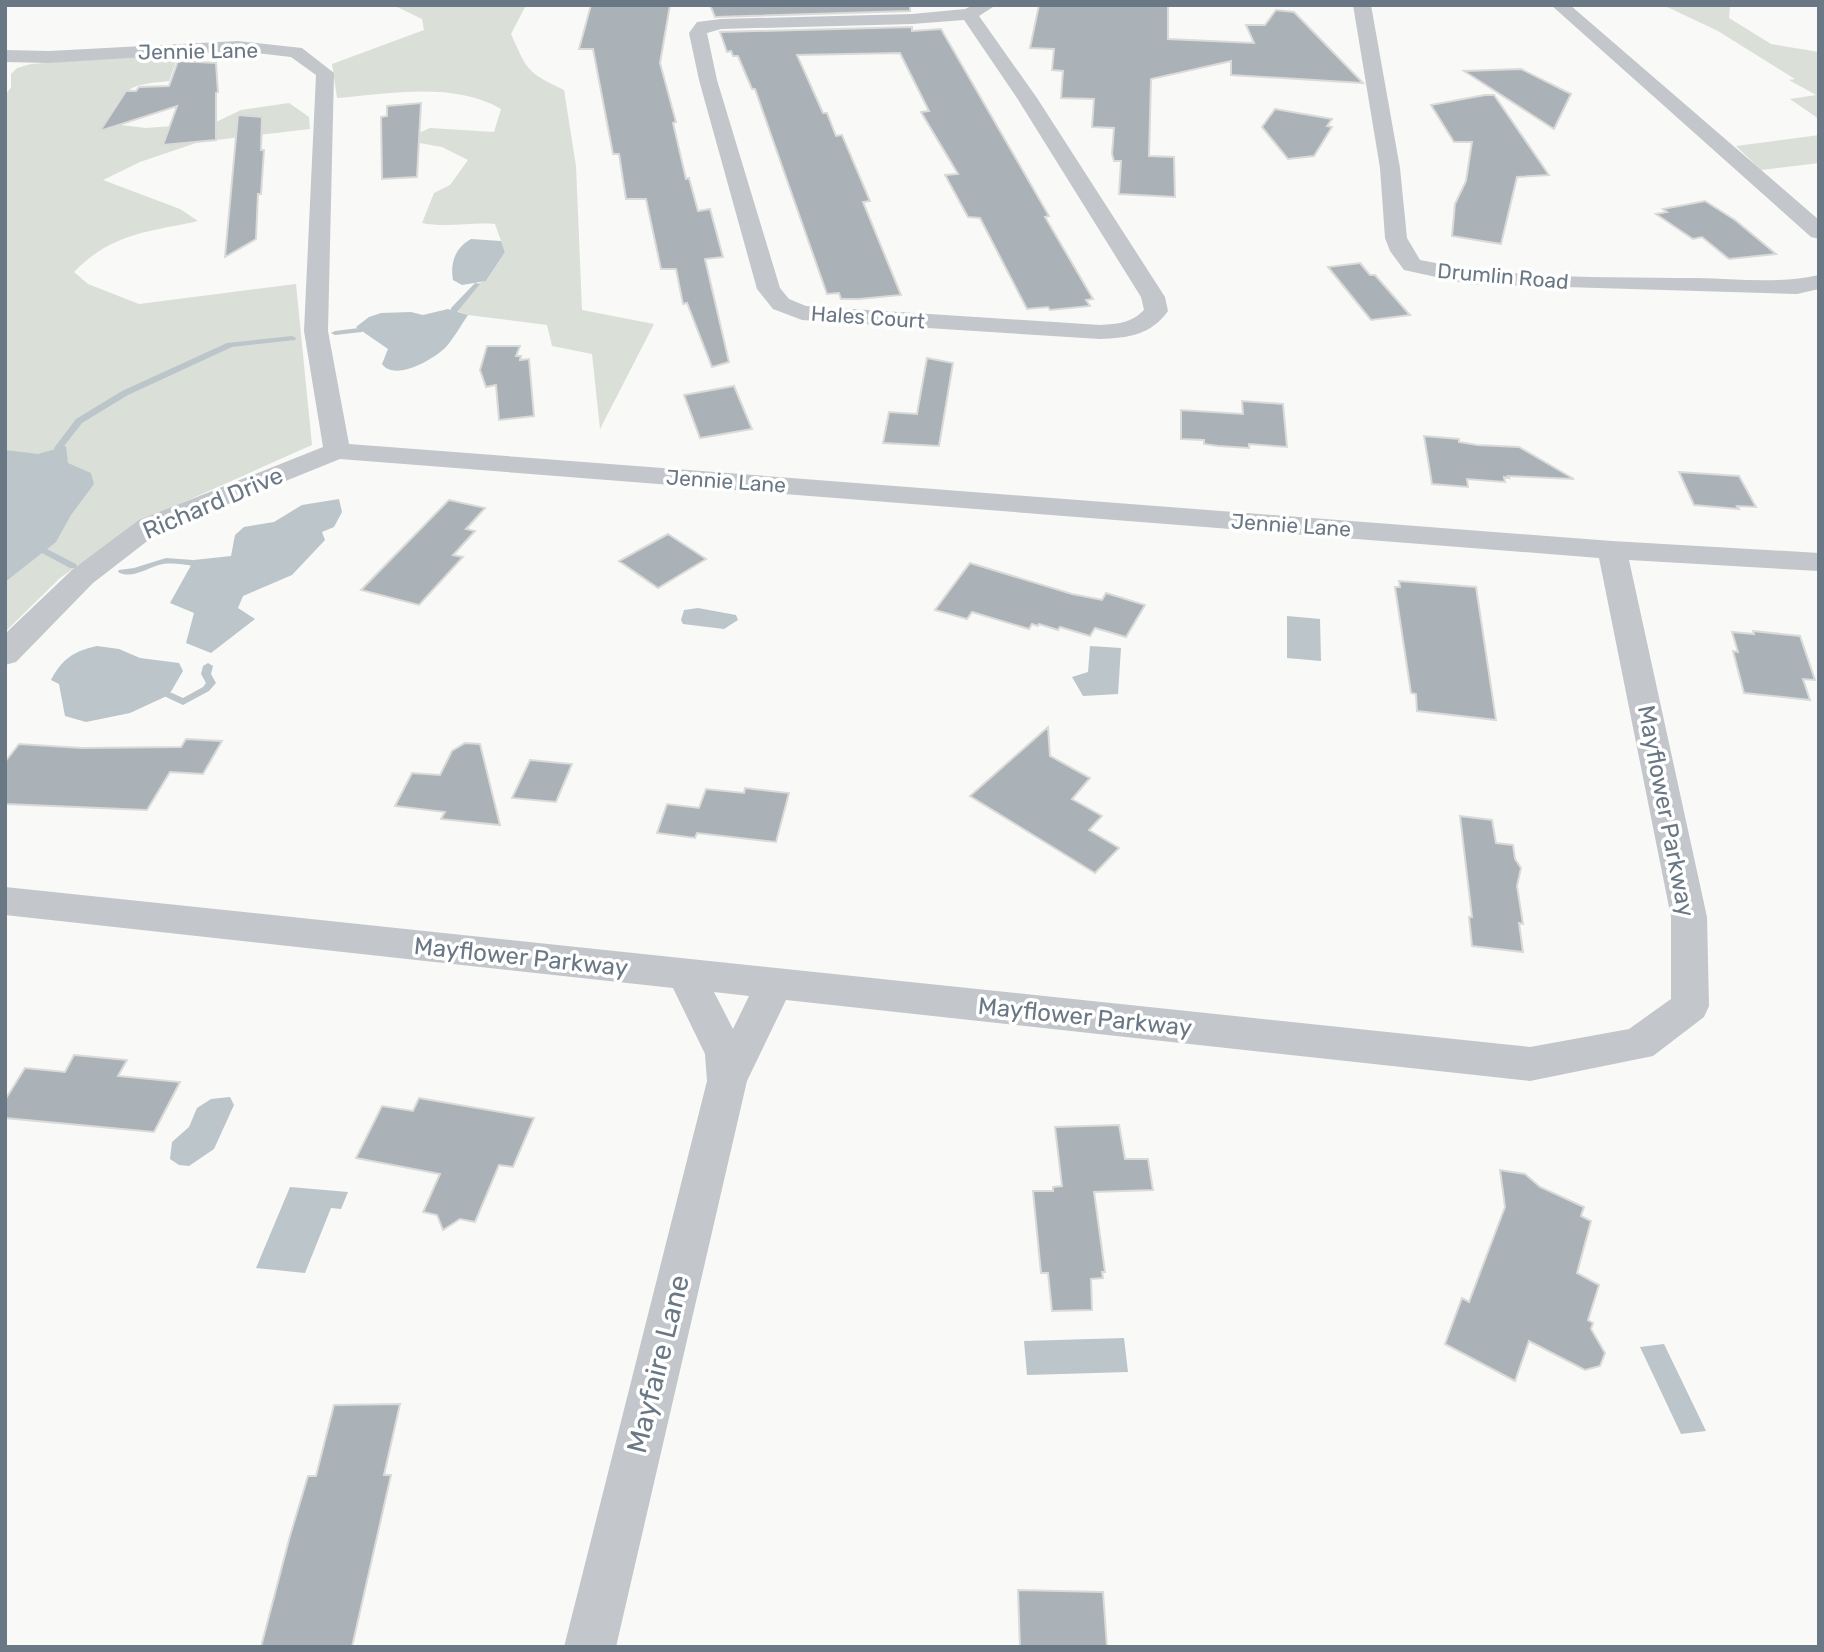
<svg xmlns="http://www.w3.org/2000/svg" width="1824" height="1652" font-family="Rubik,sans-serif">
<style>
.green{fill:#dadfd8}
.water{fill:#bcc5ca}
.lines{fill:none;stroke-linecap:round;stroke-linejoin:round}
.stream{fill:#bcc5ca;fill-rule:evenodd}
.building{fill:#aab1b7;stroke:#dadbd9;stroke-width:2}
.minor{fill:#c3c6ca;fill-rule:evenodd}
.labels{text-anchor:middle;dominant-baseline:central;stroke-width:7;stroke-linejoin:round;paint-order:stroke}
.far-street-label{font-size:21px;fill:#6a7885;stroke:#fff}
.street-label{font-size:24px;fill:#6a7885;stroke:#fff}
.near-street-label{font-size:28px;fill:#6a7885;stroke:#fff}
</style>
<rect width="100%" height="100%" fill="#f9f9f7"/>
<path class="green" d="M393 5H526L511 34C528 72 527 72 564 90L576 166 582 310 654 324 600 429 592 354 552 346 547 325 468 315 454 310 477 284 487 280 505 252 495 224C470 222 447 228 422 223L434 193 450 185 468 160 442 147 402 140 430 128 494 132 501 109C453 81 389 94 337 98L332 64 424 30 422 19Z
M1663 5H1757L1730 7 1729 18 1771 44 1819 52V119L1790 99 1816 95 1789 80 1795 79 1718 31Z
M201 52 177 59 169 81C136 85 128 83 111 113L121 125 146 128 214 123 241 110 289 103 309 117 310 129 199 142 140 162 103 180 180 209 198 221C148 232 112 233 74 272L88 284 139 304 296 284 312 445 137 523 60 578 5 632V96L11 87V74L17 68 31 64Z
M1819 135V163L1761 170 1736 146Z"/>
<path class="water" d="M471 239 501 241 505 252 486 281 462 285 453 280C450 263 455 248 471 239Z
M448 309 468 315C461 325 454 338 446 347 434 359 395 382 382 364L388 349 356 327 369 317 381 313 411 312 423 315Z
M66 446 68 463 91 473 94 484 71 515 56 542 5 582V450L38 454Z
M339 499 342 512 334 527 322 532 325 540 292 575 243 596 238 608 255 619 211 653 186 643 194 613 170 603 194 560 231 556 235 535 244 527 274 522 302 505Z
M698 608 736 615 738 620 724 629 683 624 681 620 684 610Z
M1287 616 1320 619 1321 661 1287 658Z
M97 646 119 649 140 658 179 663 183 671 169 695 130 713 86 722 65 716 59 684 51 680C62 659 74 651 97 646Z
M1090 646 1121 648 1118 694 1083 696 1072 677 1088 672Z
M230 1097 234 1105 214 1149 189 1166 179 1165 170 1159 172 1142 189 1127 197 1108 211 1099Z
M290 1187 348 1192 341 1209 331 1208 305 1273 256 1268Z
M1124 1338 1128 1372 1027 1375 1024 1341Z
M1664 1344 1706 1431 1681 1434 1640 1347Z"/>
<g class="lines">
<path class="stream" d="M475 283 480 284 457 312H451V308Z
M359 328 363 330 362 332 335 335 331 333 335 331Z
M292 336 296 338 295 340 232 347 128 395 82 423 61 450H55L54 448 76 419 122 391 227 343Z
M41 546 76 564 77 566 76 568H70L38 551 37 549Z
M166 558 193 560 197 563 193 566C183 564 173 563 163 564 148 567 132 580 118 572L119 570 134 568Z
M208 663 213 666 211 674 216 683 209 691 183 705 166 697 164 695 166 693H172L183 698 203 687 206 683 201 674 203 666Z"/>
</g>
<path class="building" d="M591 5H670L660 63 676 122 673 123 686 179 689 178 698 211 710 209 723 257 705 259 729 362 712 367 687 303 683 304 676 269H661L646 199H626L619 154H613L593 49H579Z
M710 5H910V11L715 17Z
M1039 5H1168V39L1254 43 1246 25H1265L1276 10 1294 12 1363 83 1231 75V61L1151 79 1149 156 1174 157 1175 197 1119 194 1121 161H1114L1112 154 1114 128 1092 127 1094 99 1061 98 1063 71 1052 70 1054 49 1030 48Z
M912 27V31L941 29 1049 216 1045 217 1093 299 1086 300 1090 306 1050 310 1048 307 1027 309 980 218 968 217 945 175 958 174 921 112 929 111 900 53 797 55 823 113H827L836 136 842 135 870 201 863 202 901 295 859 299H841L839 293 827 294 755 89H752L738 56H733L731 51 727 52 720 32Z
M178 61 216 63 218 92 216 93V140L163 145 177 106 100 131 126 91H136L139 87 169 86Z
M1521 69 1571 94 1554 129 1464 71Z
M1485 95H1494L1549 175 1517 177 1501 244 1452 236 1455 204 1466 181 1472 142H1454L1431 105Z
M421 103 417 177 382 179 381 117 387 116V106Z
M1275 109 1332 119 1327 126 1332 127 1314 156 1288 159 1262 127Z
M238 115 262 117 261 150H264L261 194H258L256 239 225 257Z
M1705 201 1735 220 1776 254 1729 259 1702 237 1693 239 1656 214 1667 212 1663 209Z
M1360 263 1370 275H1375L1410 315 1371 320 1328 267Z
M487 346H520L516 356H521L520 360 529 359 534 416 499 420 496 385 486 387 480 370Z
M927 358 953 363 939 446 883 443 889 412 917 414Z
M734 386 752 429 700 438 684 395Z
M1242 401 1283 404 1287 447 1249 444V448L1218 446 1204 444V440L1181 439V410L1243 414Z
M1424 436 1459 439V442L1477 445 1519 447 1574 479 1508 476 1509 478 1504 477 1505 482 1467 479 1468 487 1432 484Z
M1679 472 1739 476 1756 507 1737 506 1739 509 1694 505Z
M449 500 485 508 466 529 475 531 453 555 463 557 419 605 361 590Z
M668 534 706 559 658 588 619 561Z
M970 563 1072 594 1102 600 1106 593 1145 605 1126 637 1095 628 1090 636 1060 627 1058 630 1039 624 1038 626 1032 624 1029 629 972 612 967 619 935 610Z
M1399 581 1476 587 1496 720 1417 711 1416 694 1411 693 1395 587H1400Z
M1753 631 1800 636 1815 680 1803 679 1810 700 1744 693 1733 651 1738 652 1732 632 1754 634Z
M1048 727 1050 756 1090 778 1072 799 1102 816 1089 830 1119 848 1095 873 970 796Z
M186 739 222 741 203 774 170 772 147 810 5 804V762L19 744 82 748 181 747Z
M465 743 480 744 500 825 441 819 445 812 395 806 412 773 440 775 452 751Z
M530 760 572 764 556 802 512 798Z
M745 788 789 793 776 842 697 833 695 838 657 833 667 804 699 808 706 789 744 793Z
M1460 816 1492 820 1496 843 1513 845 1515 859 1521 868 1517 886 1523 924 1519 923 1523 952 1472 946 1469 917H1472Z
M74 1055 127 1060 118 1076 180 1082 154 1132 5 1118V1100L25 1068 65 1072Z
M419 1098 534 1118 513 1167 499 1165 475 1222 460 1219 443 1230 437 1215 423 1212 440 1174 356 1158 382 1106 413 1111Z
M1119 1125 1125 1159H1148L1153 1190 1094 1192 1105 1272H1102L1103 1278 1091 1279 1092 1310 1052 1311 1048 1273H1041L1033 1191H1053V1187L1062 1186 1055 1127Z
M1500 1170 1525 1174 1540 1187 1584 1207 1581 1216 1591 1221 1577 1273 1599 1285 1588 1320 1593 1323 1591 1329 1605 1353 1600 1366 1585 1370 1529 1341 1515 1381 1445 1344 1462 1298 1469 1302 1505 1207Z
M400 1404 384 1475H391L352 1647H261L290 1536 308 1476H316L334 1405Z
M1018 1590 1103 1592 1107 1647H1020Z"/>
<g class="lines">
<path class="minor" d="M974 5H996L979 16 1037 98 1165 297 1168 311C1151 335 1128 338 1100 339L802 320 773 309 757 289 699 80 689 33 697 22 721 19 912 14 965 9ZM964 20 1017 98 1141 297 1144 310C1131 323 1118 324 1100 325L806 306 789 299 780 288 717 80 707 33 721 29 912 24Z
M1353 5H1371L1400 168 1407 238 1420 260C1508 279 1606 277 1696 278 1737 279 1779 284 1819 275V289L1797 294 1468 284 1404 270 1390 251 1385 238 1380 168Z
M1551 5H1570L1819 220V239L1811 237Z
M238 41 302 48 334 73 328 331 349 444 1612 541 1819 553V571L1629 560 1707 917 1709 1006 1704 1017 1653 1056 1530 1081 786 1000 747 1081 616 1647H564L707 1081 705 1054 673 988 5 915V887L1530 1047 1629 1029 1671 999V917L1599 558 340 459 159 532 93 583 16 662 5 665V634L10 629 73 569 139 520 323 447 304 331 316 75 291 57 238 51 49 63 5 62V50L49 51ZM714 992 749 996 733 1029Z"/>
</g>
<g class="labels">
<g class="far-street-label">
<text transform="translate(198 51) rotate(-1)">Jennie Lane</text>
<text transform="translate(1503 276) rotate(5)">Drumlin Road</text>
<text transform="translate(868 317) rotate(4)">Hales Court</text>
<text transform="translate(726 481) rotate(4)">Jennie Lane</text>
<text transform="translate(1291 525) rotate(4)">Jennie Lane</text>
</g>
<g class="street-label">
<text transform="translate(213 503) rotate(-23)">Richard Drive</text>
<text transform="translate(1666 811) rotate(79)">Mayflower Parkway</text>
<text transform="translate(521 957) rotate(6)">Mayflower Parkway</text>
<text transform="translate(1085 1017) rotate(6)">Mayflower Parkway</text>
</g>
<g class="near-street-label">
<text transform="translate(658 1364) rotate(-76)">Mayfaire Lane</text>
</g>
</g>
<rect width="1824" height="1652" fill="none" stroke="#6a7885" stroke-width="14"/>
</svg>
